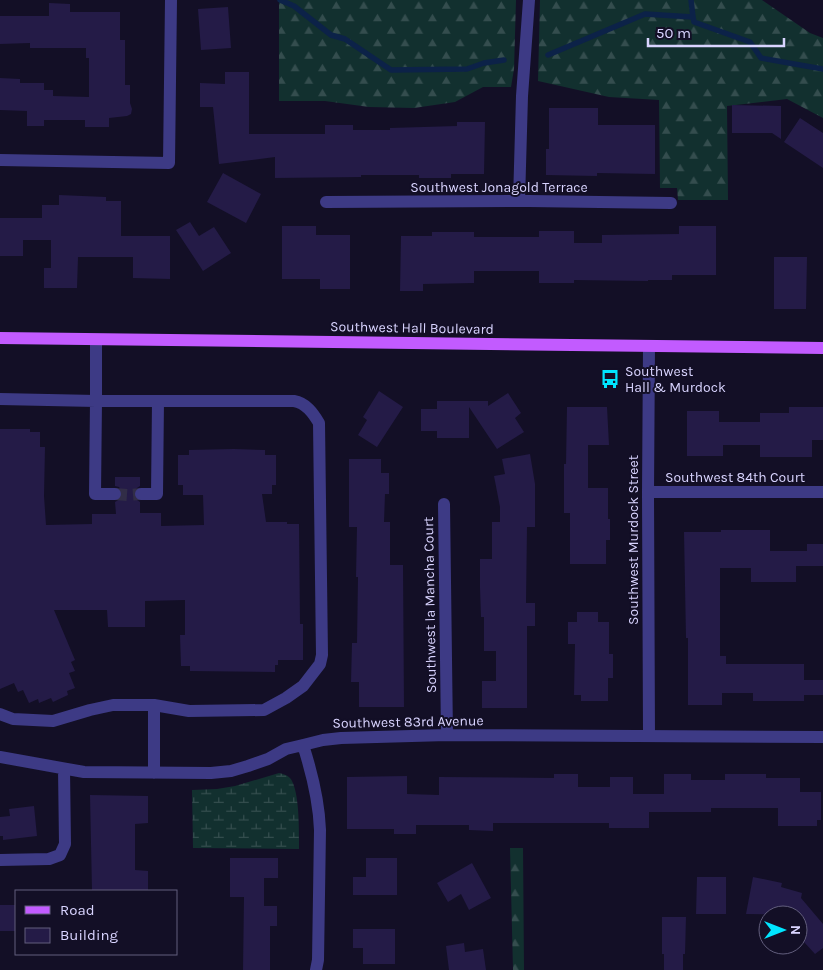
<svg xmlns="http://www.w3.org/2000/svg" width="823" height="970" font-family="Karla,sans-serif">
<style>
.forest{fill:url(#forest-firs)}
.wetland{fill:url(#wetland-marsh)}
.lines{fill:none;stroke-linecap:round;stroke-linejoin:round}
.stream{stroke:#0c2248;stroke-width:5.5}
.building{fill:#241b47}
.minor-tunnel{stroke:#312d47;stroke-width:12;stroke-dasharray:12 6;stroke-linecap:butt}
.minor{stroke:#3d3a85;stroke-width:12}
.major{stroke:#c25bff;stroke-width:12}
.labels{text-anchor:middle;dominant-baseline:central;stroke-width:4;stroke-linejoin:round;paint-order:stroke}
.street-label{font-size:14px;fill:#d9d4ff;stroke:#130f26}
.poi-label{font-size:14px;fill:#d9d4ff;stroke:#130f26;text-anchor:start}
</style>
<defs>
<pattern id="forest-firs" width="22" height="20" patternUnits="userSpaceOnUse" patternTransform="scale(1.25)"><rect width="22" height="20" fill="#12302f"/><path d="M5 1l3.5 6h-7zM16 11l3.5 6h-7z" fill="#344d4e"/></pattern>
<pattern id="wetland-marsh" width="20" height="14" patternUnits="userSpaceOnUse" patternTransform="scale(1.25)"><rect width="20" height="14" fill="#12302f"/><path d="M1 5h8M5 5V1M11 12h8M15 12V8" fill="none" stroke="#344d4e"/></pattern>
</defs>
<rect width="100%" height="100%" fill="#130f26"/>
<path class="forest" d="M279 0H516L514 69 511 87H483L455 102 414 108 369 107 325 101H279Z
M540 0H762L810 33 823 38V118L787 99 727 106 728 200H678L677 188H660L659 100 609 97 538 81Z
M510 848H523L524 970H513Z"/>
<path class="wetland" d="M279 773C283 774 287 775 290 778 300 790 299 833 299 849L193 848 192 790 217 789 235 786Z"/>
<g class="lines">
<path class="stream" d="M280 0 294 6 331 35 345 39 391 70 467 69 484 63 504 60
M691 0 693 17
M548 55 645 14 693 17 694 22 750 42 761 58 823 69"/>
</g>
<path class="building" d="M49 3 70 4V12H120V40H125V85H130V103L132 109 131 114 127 116 109 118V127H85V120H44V126H27V111L0 110V78L20 79V83H44V90H53V96L89 97V58H86V48H30V43L0 44V16H49Z
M228 7 231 48 201 50 198 9Z
M225 72H249V134H325V125H353V130H390V128L457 126V122H485L484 174H451V178H419V175H361V177L275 178V157L219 164 213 107H200V83L225 84Z
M732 105 781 106V139L772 133H732Z
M549 108H598V125H655V174L597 173V176L546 175V149H549Z
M800 118 823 133V168L784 142Z
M223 173 261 194 246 223 207 202Z
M59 195 106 197V201H121V236H170V279L133 278V257H78L77 288H44V268H51V240H23V256H0V218H42V205H59Z
M190 222 199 236 214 227 231 253 203 271 176 230Z
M282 226H316V235H350V289H320V279H282Z
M679 226H716V275H672V280H648V281L574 280V283H539V271H474V283L423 284V291H400L401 236H432V232H474V237H539V231H574V243H602V235L679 234Z
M774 257H807L806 309H774Z
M379 391 403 407 377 447 358 435 367 420 363 417Z
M508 393 521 413 515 418 524 432 497 449 469 407V438H437V431H421V409H437V401H488V406Z
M567 407H607L609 445H588V488H608V519H610V540H606V564H570V513H564V464H566Z
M789 407H823V440H812V457H760V445H723V456H687V411H719V422H760V413H789Z
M0 429H30V432H40V447H45L44 496 46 525 92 524V514H116L115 502 122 498 123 494 119 487 115 486V477H140V486L134 490 133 494 134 498 140 502V513H161V526L204 525 203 495H183V485H178V455H189V450L234 449 265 450V455H276V485H272V494H262L266 522H287V524H299L300 624H303V660H278V665H275V672L190 671V666H181L180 635H185V600L145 601V627H108L107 610H54L75 660 71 662 75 671 69 673 75 688 67 691 68 695 53 702 51 698 39 703 38 699 29 703 23 690 18 692 14 683 0 689Z
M530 454 535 484V527H527L526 603H535V626H527V708H482V681H496V651H484V617H481L480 588V559H492V522H500V507L494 476 505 474 502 459Z
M349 459H381V473H389V494H385L384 522H390V565H403L404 707H359V682H351L352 643H357L358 577H356L357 527H349Z
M721 530H770V551H807V544H823V566H796V582H751V568H720V656H726V664H804V680H823V695H804V701H753V693H722V705H688V638H686L684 532H721Z
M577 612H598V622H609V654H613V678H608V701H581V695H574L575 644H568V622H577Z
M554 774H578V787H610V777H633V794H664V774H691V780H725V774H766V778H800V792H821V820H817V826H778V808H711V812H649V828H609V823H493V831L469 830V825H416V834H394V829H347V777L407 776V794L439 795V777L554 778Z
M90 795 148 796V823L135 824V870L148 871V890H143V891H92Z
M34 806 37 836 3 840V836H0V817L10 816 9 809Z
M230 858H278V878H264V906H277V926H270V970H243L244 897H230Z
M366 858H397V895H353V877H366Z
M472 863 491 898 469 910 461 894 448 902 437 883Z
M697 877H726V914H696Z
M753 877 782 883 781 887 802 893 801 898 823 924V948L815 954 804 942 798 947V915L746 914Z
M0 905H16V931H0Z
M662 917H686L685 954H683V970H664V954H662Z
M353 929H395V964H363V948H353Z
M464 943 465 952 483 949 486 970H449L446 946Z"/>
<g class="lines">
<path class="minor-tunnel" d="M115 494 128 495 141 494"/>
<path class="minor" d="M0 160 169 163 171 0
M519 201 522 96 529 0
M326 202 529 201 671 203
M96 340V401H294C306 403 313 413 319 423L322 655 320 664 303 686 286 698 264 710 189 711 154 705V773
M649 346 648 492 649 735
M0 399 96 401 95 494H115
M648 492H823
M141 494H157L158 401
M444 504 447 735
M0 714 13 719 53 721 90 710 113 705H154
M303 745C312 773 319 801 320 830L318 960 316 970
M0 757 84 772 211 773 231 771 248 766 268 759 286 749 303 745 323 740 341 738 447 735 823 737
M0 860 49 859 60 855 65 844 64 769"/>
<path class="major" d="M0 338 823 348"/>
</g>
<defs>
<g id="bus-bare" transform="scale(1.5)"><path d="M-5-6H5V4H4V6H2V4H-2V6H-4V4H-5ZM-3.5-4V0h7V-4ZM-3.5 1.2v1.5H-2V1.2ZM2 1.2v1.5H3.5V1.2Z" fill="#00e5ff" stroke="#130f26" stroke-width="2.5" paint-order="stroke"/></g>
</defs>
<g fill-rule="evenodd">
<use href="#bus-bare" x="610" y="379"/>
</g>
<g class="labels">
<g class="street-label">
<text x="499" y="187">Southwest Jonagold Terrace</text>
<text transform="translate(412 328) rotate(1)">Southwest Hall Boulevard</text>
<text x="735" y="477">Southwest 84th Court</text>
<text transform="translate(633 540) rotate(-90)">Southwest Murdock Street</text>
<text transform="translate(430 605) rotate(-91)">Southwest la Mancha Court</text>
<text transform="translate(408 722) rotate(-1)">Southwest 83rd Avenue</text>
</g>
<g class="poi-label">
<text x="625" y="371">Southwest<tspan x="625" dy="16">Hall &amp; Murdock</tspan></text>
</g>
</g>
<rect x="15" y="890" width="162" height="65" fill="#130f26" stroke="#625e7d"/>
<rect x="25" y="906" width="25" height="8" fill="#c25bff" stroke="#625e7d"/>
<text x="60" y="915" font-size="15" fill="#d9d4ff">Road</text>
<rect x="25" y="928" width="25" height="15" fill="#241b47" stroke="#625e7d"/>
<text x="60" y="940" font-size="15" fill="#d9d4ff">Building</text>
<g transform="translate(783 930) rotate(90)"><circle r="24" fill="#130f26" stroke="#625e7d"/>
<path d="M0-4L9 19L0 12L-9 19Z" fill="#00e5ff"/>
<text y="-8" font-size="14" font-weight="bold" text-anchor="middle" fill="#d9d4ff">N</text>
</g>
<path d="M648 38v8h136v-8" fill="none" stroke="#d9d4ff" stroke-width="2.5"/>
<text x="656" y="38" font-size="15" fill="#d9d4ff" stroke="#130f26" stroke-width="4" paint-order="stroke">50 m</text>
</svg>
